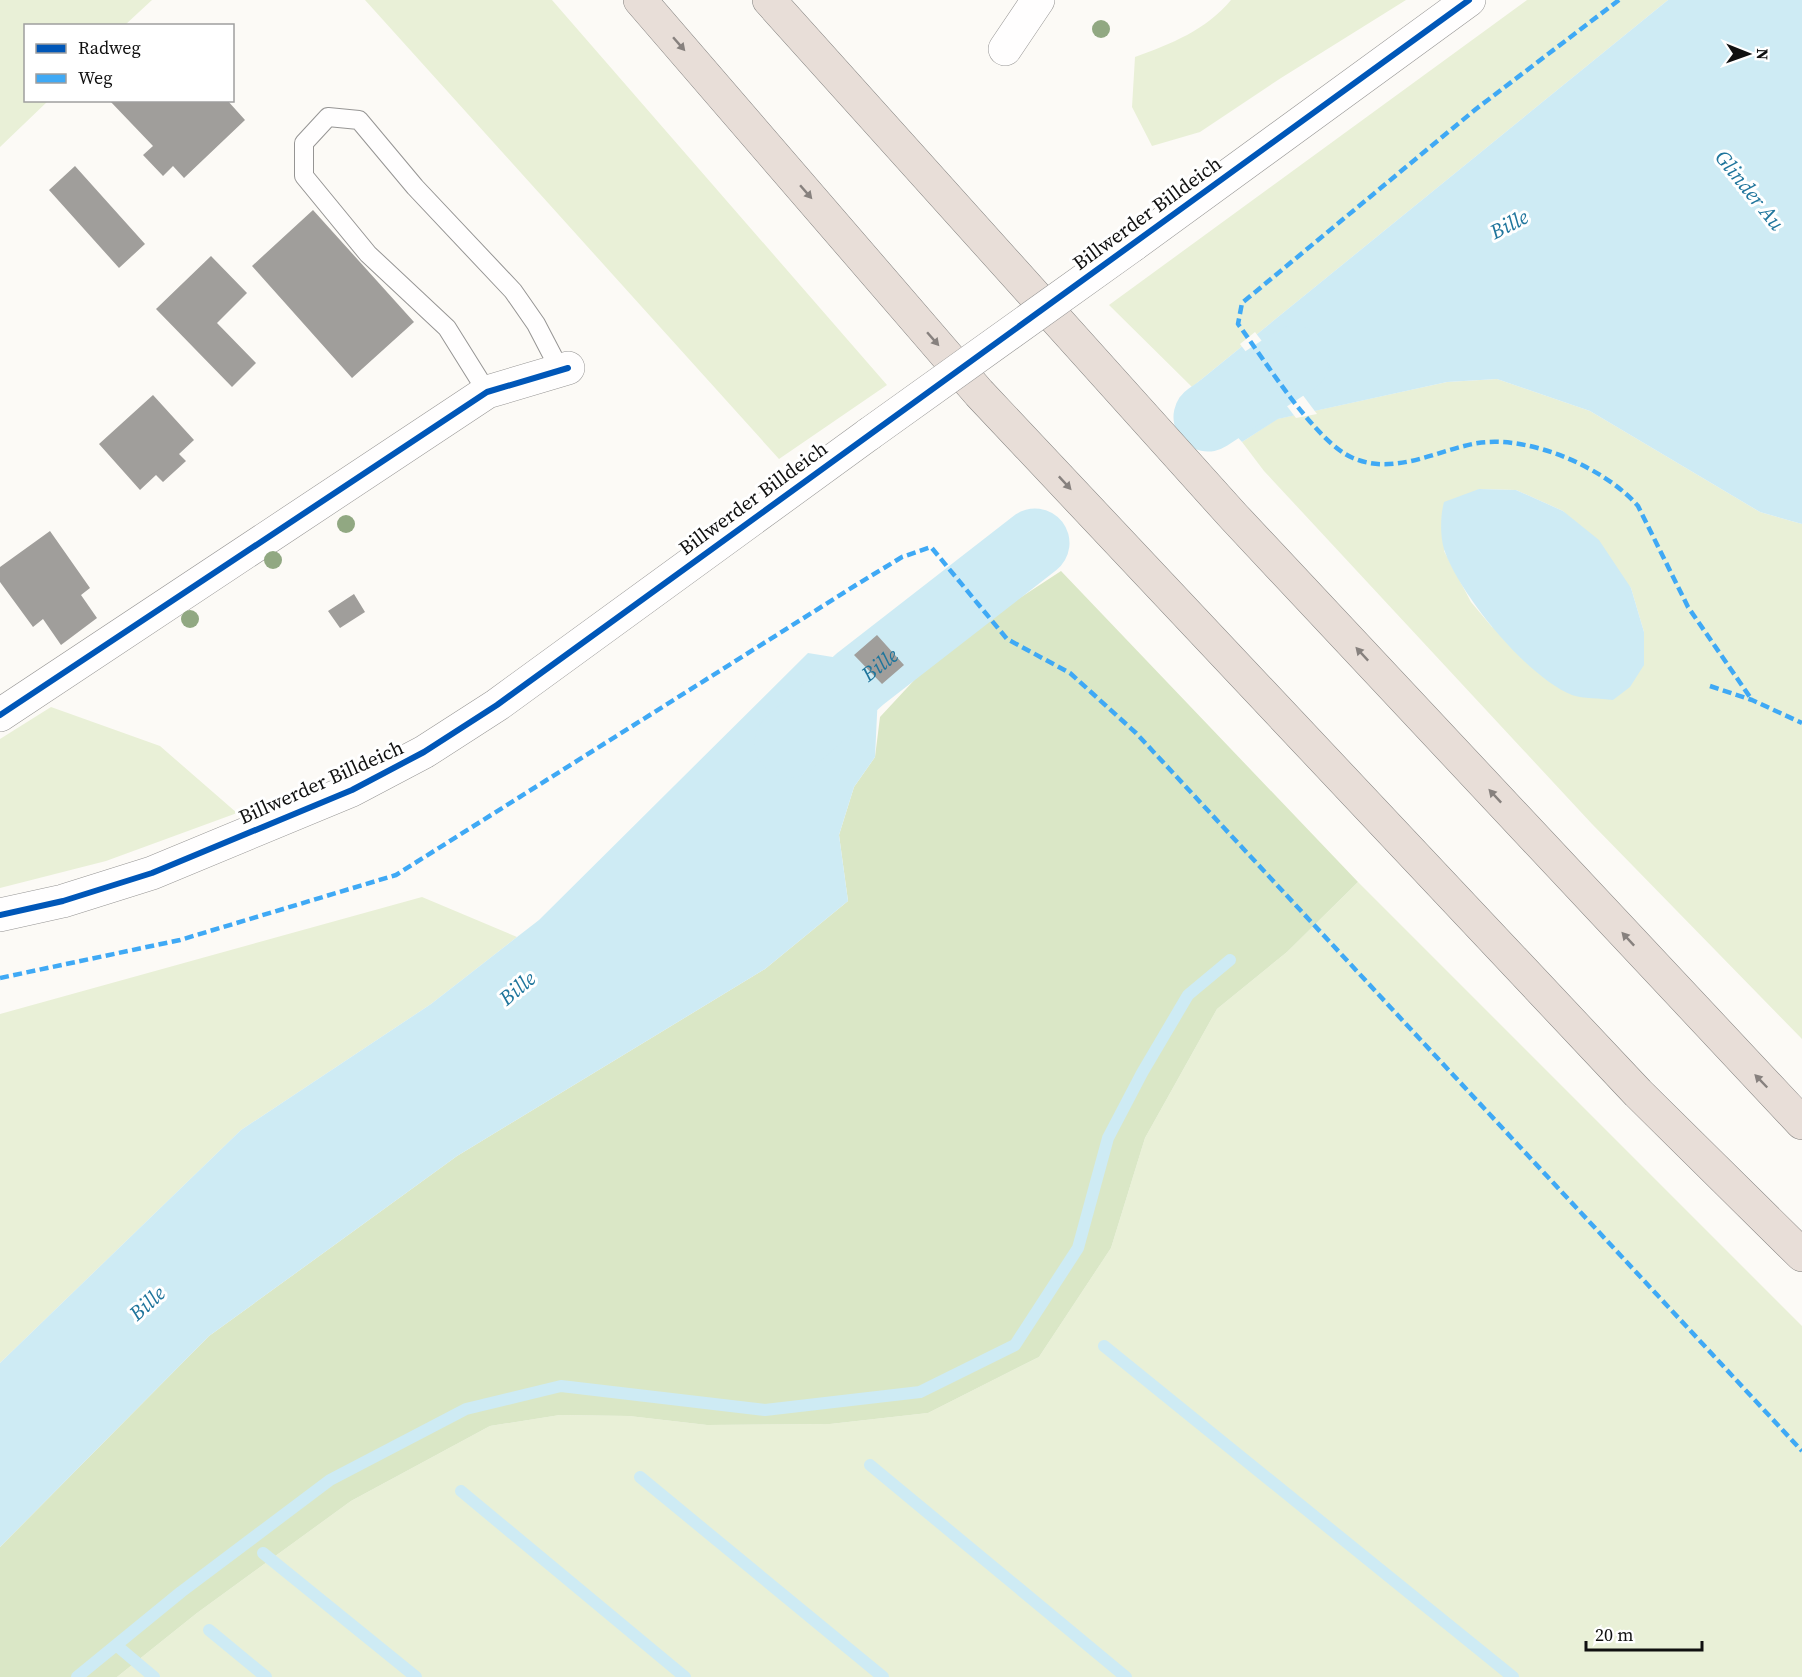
<svg xmlns="http://www.w3.org/2000/svg" width="1802" height="1677" font-family="'Source Serif 4',serif">
<style>
.green{fill:#e9f0d7;fill-rule:evenodd}
.forest{fill:#dae7c6}
.water{fill:#ceebf4}
.pier{fill:#fcfaf6}
.lines{fill:none;stroke-linecap:round;stroke-linejoin:round}
.stream{stroke:#ceebf4;stroke-width:12}
.river{stroke:#ceebf4;stroke-width:69}
.building{fill:#a09e9b}
.service-casing{stroke:#969594;stroke-width:20}
.minor-casing{stroke:#969594;stroke-width:34}
.tertiary-casing{stroke:#969594;stroke-width:34}
.motorway-casing{stroke:#848381;stroke-width:34}
.service{stroke:#fffefe;stroke-width:18}
.minor{stroke:#fffefe;stroke-width:33}
.tertiary{stroke:#fffefe;stroke-width:33}
.motorway{stroke:#e8ded8;stroke-width:33}
.tertiary-bridge-casing{stroke:#969594;stroke-width:34;stroke-linecap:butt}
.tertiary-bridge{stroke:#fffefe;stroke-width:33}
.quiet{stroke:#3fa9f5;stroke-width:4.5;stroke-dasharray:9 4.5;stroke-linecap:butt}
.cycleway-casing{stroke:#fff;stroke-width:10}
.cycleway{stroke:#0057b8;stroke-width:6}
.tree{fill:#91a882}
.oneway{fill:#87817e}
.labels{text-anchor:middle;dominant-baseline:central;stroke-width:6;stroke-linejoin:round;paint-order:stroke}
.street-label{font-size:20px;fill:#101010;stroke:#fff}
.water-label{font-size:21px;font-style:italic;fill:#1f759c;stroke:#fff}
</style>
<rect width="100%" height="100%" fill="#fcfaf6"/>
<path class="green" d="M0 0H152L125 25 26 26V100L48 101 0 147Z
M365 0H552L887 385 779 459Z
M1231 0H1406L1281 78 1200 132 1152 146 1132 107 1135 57C1171 44 1206 30 1231 0Z
M1527 0H1668L1192 387 1109 305Z
M1497 379 1590 411 1760 512 1802 524V1039L1592 824 1264 471 1242 442 1277 419 1447 382ZM1479 489 1516 490 1563 511 1631 588 1644 632V665L1492 627 1471 602 1444 551Z
M51 707 160 746 237 813 106 861 0 888V739Z
M1358 882 1802 1326V1677H117L197 1613 351 1501 490 1426 560 1415 629 1416 707 1425 830 1424 928 1413 1039 1357 1111 1248 1145 1138 1217 1009 1287 952Z
M422 897 517 937 431 1004 241 1130 0 1363V1014Z"/>
<path class="forest" d="M1061 571 1358 882 1287 952 1217 1009 1145 1138 1111 1248 1039 1357 928 1413 830 1424 707 1425 629 1416 560 1415 490 1426 351 1501 197 1613 117 1677H0V1547L209 1336 457 1156 765 969 848 901 839 835 854 787 875 757 880 717 945 647Z"/>
<path class="water" d="M1668 0H1802V524L1760 512 1590 411 1497 379 1447 382 1278 419 1242 442 1192 387Z
M1479 489 1516 490 1563 511 1599 540 1631 588 1644 632V665L1630 687 1613 700C1600 698 1583 699 1572 695 1527 677 1461 596 1445 552 1440 539 1440 516 1444 502Z
M808 653 845 659 860 679 878 694 875 757 854 787 839 835 848 901 765 969 457 1156 209 1336 0 1547V1363L241 1130 431 1004 539 920Z"/>
<path class="pier" d="M1255 332 1317 414 1296 418 1240 344Z"/>
<g class="lines">
<path class="stream" d="M1104 1346 1513 1677
M870 1465 1126 1677
M640 1477 883 1677
M461 1491 685 1677
M263 1553 416 1677
M209 1630 266 1677
M116 1645 154 1677
M77 1677 181 1592 330 1480 466 1409 561 1386 765 1410 920 1392 1015 1345 1078 1248 1108 1138 1142 1073 1188 995 1230 960"/>
<g class="river">
<path d="M1208 417 1295 360"/>
<path id="s1" d="M789 743 860 679 1035 543"/>
</g>
</g>
<path class="building" d="M109 100H227L245 120 184 178 173 166 163 176 143 155 153 146Z
M75 166 145 244 119 268 49 190Z
M313 210 414 322 352 378 252 266Z
M211 256 247 293 217 323 256 363 232 387 156 309Z
M153 395 194 440 179 454 186 461 163 482 156 475 140 490 99 444Z
M50 531 90 588 81 595 97 618 61 645 43 619 33 627 0 582V567Z
M354 594 365 612 340 628 328 611Z
M877 635 904 665 882 684 854 655Z"/>
<g class="lines">
<g class="service-casing">
<path id="service" d="M487 392 447 328 368 254 304 176V143L328 117 359 120 415 187 513 291 536 324 560 370"/>
</g>
<g class="minor-casing">
<path id="minor" d="M1005 49 1038 0
M0 715 487 392 568 368"/>
</g>
<g class="tertiary-casing">
<path id="tertiary" d="M1133 245 1469 0
M0 915 63 901 152 873 352 790 424 752 497 705 869 434"/>
</g>
<g class="motorway-casing">
<path id="motorway" d="M640 0 979 393 1638 1093 1802 1255
M769 0 1234 517 1802 1123"/>
</g>
<use href="#service" class="service"/>
<use href="#minor" class="minor"/>
<use href="#tertiary" class="tertiary"/>
<use href="#motorway" class="motorway"/>
<g class="tertiary-bridge-casing">
<path id="tertiary-bridge" d="M869 434 1133 245"/>
</g>
<use href="#tertiary-bridge" class="tertiary-bridge"/>
<path class="quiet" d="M1619 0 1476 109 1242 303 1238 324C1264 359 1315 442 1353 458 1395 476 1437 450 1478 443 1530 435 1605 468 1638 506L1688 607 1752 700
M1710 686 1752 700 1802 723
M0 978 180 940 396 875 856 585 902 557 931 547 1007 639 1070 673 1136 733 1802 1451"/>
<g class="cycleway-casing">
<path id="cycleway" d="M0 715 487 392 568 368
M0 915 63 901 152 873 352 790 424 752 497 705 1469 0"/>
</g>
<use href="#cycleway" class="cycleway"/>
</g>
<g class="tree">
<circle cx="1101" cy="29" r="9"/>
<circle cx="346" cy="524" r="9"/>
<circle cx="273" cy="560" r="9"/>
<circle cx="190" cy="619" r="9"/>
</g>
<defs><path id="oneway-solid" d="M-6-.8H1V-3.2L6.5 0L1 3.2V.8H-6Z" transform="scale(1.5)"/></defs>
<g class="oneway">
<use href="#oneway-solid" transform="translate(679 44) rotate(49)"/>
<use href="#oneway-solid" transform="translate(806 192) rotate(49)"/>
<use href="#oneway-solid" transform="translate(933 339) rotate(49)"/>
<use href="#oneway-solid" transform="translate(1065 483) rotate(47)"/>
<use href="#oneway-solid" transform="translate(1362 654) rotate(-133)"/>
<use href="#oneway-solid" transform="translate(1495 796) rotate(-133)"/>
<use href="#oneway-solid" transform="translate(1628 939) rotate(-133)"/>
<use href="#oneway-solid" transform="translate(1761 1081) rotate(-134)"/>
</g>
<g class="labels">
<g class="street-label">
<text transform="translate(1147 213) rotate(-36)">Billwerder Billdeich</text>
<text transform="translate(753 498) rotate(-36)">Billwerder Billdeich</text>
<text transform="translate(321 782) rotate(-24)">Billwerder Billdeich</text>
</g>
<g class="water-label">
<text transform="translate(1750 190) rotate(51)">Glinder Au</text>
<text transform="translate(1509 224) rotate(-27)">Bille</text>
<text stroke="none"><textPath href="#s1" startOffset="120">Bille</textPath></text>
<text transform="translate(517 988) rotate(-40)">Bille</text>
<text transform="translate(147 1303) rotate(-42)">Bille</text>
</g>
</g>
<rect x="24" y="24" width="210" height="78" fill="#ffffff" stroke="#9f9f9f" stroke-width="1.5"/>
<rect x="36" y="44" width="30" height="9" fill="#0057b8" stroke="#9f9f9f" stroke-width="1.5"/>
<text x="78" y="54" font-size="18" fill="#101010">Radweg</text>
<rect x="36" y="74" width="30" height="9" fill="#3fa9f5" stroke="#9f9f9f" stroke-width="1.5"/>
<text x="78" y="84" font-size="18" fill="#101010">Weg</text>
<g transform="translate(1748 54) rotate(91)" stroke="#ffffff" stroke-width="4.5" paint-order="stroke">
<path d="M0-4.5L10 22L0 15L-10 22Z" fill="#101010"/>
<text y="-9" font-size="16" font-weight="bold" text-anchor="middle" fill="#101010">N</text>
</g>
<path d="M1586 1641v9h116v-9" fill="none" stroke="#101010" stroke-width="3"/>
<text x="1595" y="1641" font-size="18" fill="#101010" stroke="#ffffff" stroke-width="4.5" paint-order="stroke">20 m</text>
</svg>
